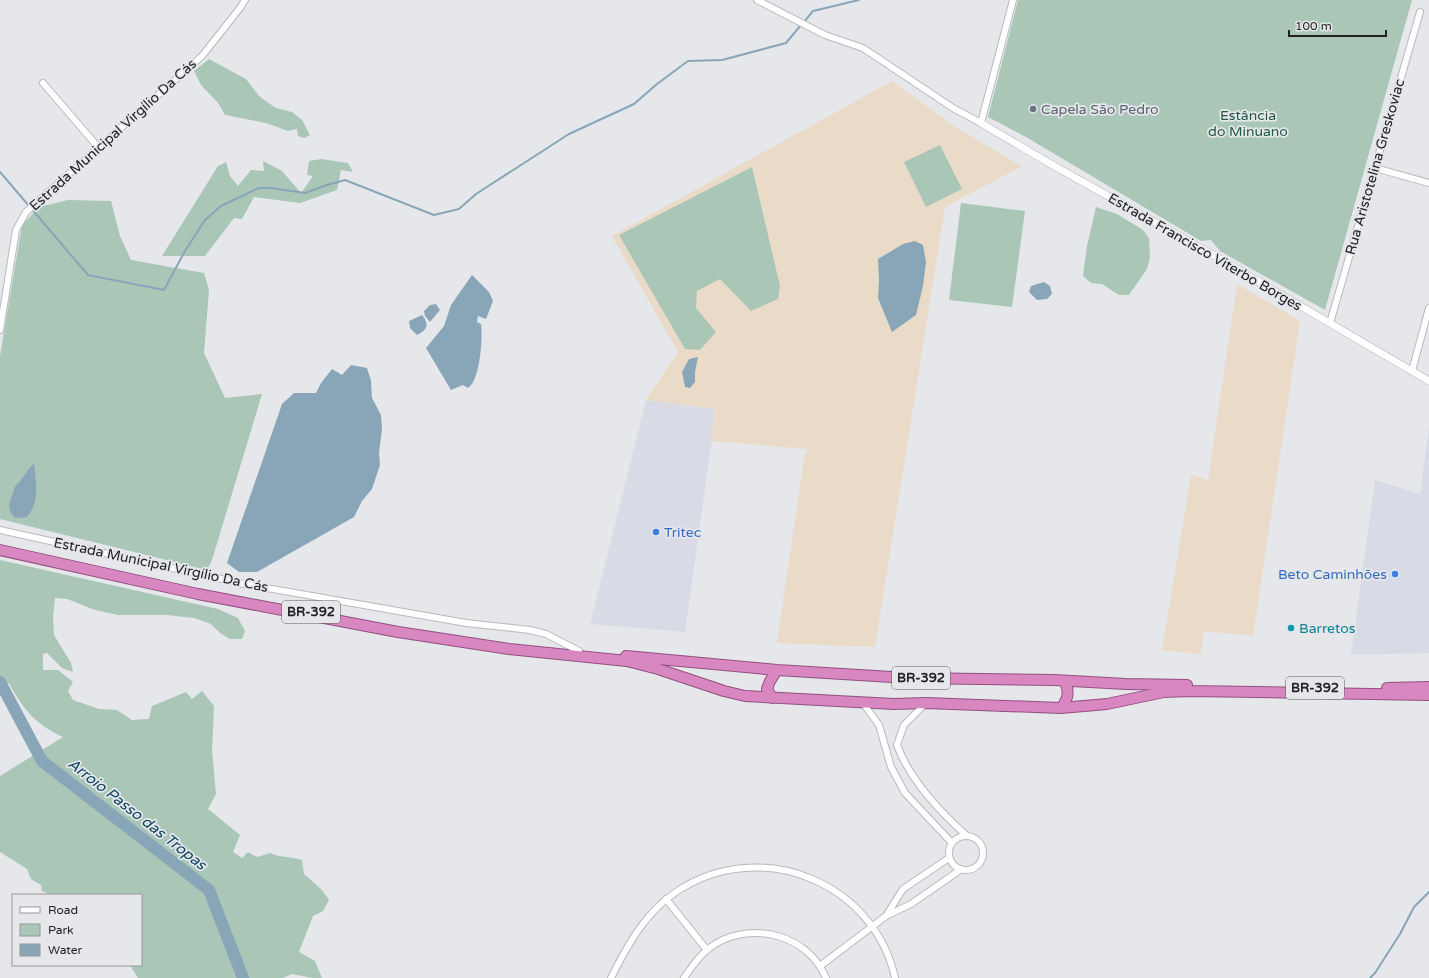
<svg xmlns="http://www.w3.org/2000/svg" width="1429" height="978" font-family="'Varela Round',sans-serif">
<style>
.built{fill:#d8dbe6}
.industrial{fill:#eadbc9}
.green{fill:#a9c6b7}
.water{fill:#88a6b7}
.lines{fill:none;stroke-linecap:round;stroke-linejoin:round}
.stream{stroke:#88a6b7;stroke-width:2}
.river{stroke:#88a6b7;stroke-width:12}
.minor-casing{stroke:#b8b9bc;stroke-width:8}
.tertiary-casing{stroke:#b8b9bc;stroke-width:8}
.trunk-casing{stroke:#92507f;stroke-width:12}
.minor{stroke:#fff;stroke-width:6}
.tertiary{stroke:#fff;stroke-width:7}
.trunk{stroke:#d887c0;stroke-width:10}
.worship-dot{fill:#6b7280;stroke:#e6e7eb;stroke-width:1.5}
.shop-dot{fill:#3f7fe0;stroke:#e6e7eb;stroke-width:1.5}
.culture-dot{fill:#0f9aa8;stroke:#e6e7eb;stroke-width:1.5}
.labels{text-anchor:middle;dominant-baseline:central;stroke-width:3.5;stroke-linejoin:round;paint-order:stroke}
.shield{fill:#e6e7eb;stroke:#5c5d5f;stroke-width:1}
.shield-label{font-size:13px;font-weight:bold;fill:#212223}
.worship-label{font-size:14px;fill:#5b616d;stroke:#e6e7eb;text-anchor:start}
.park-label{font-size:14px;fill:#225a43;stroke:#e6e7eb}
.street-label{font-size:14px;fill:#212223;stroke:#e6e7eb}
.shop-label{font-size:14px;fill:#366cbe;stroke:#e6e7eb;text-anchor:start}
.culture-label{font-size:14px;fill:#0d838f;stroke:#e6e7eb;text-anchor:start}
.water-label{font-size:15px;font-style:italic;fill:#0b4660;stroke:#e6e7eb}
</style>
<rect width="100%" height="100%" fill="#e6e7eb"/>
<path class="built" d="M646 400 716 409 685 632 590 624Z
M1429 427V653L1351 655 1375 480 1420 494Z"/>
<path class="industrial" d="M892 81 955 127 1022 166 945 207 875 647 777 643 804 458 808 449 711 441 715 409 646 400 678 352 612 236Z
M1237 284 1300 321 1253 636 1204 631 1201 654 1162 650 1191 475 1208 480Z"/>
<path class="green" d="M1018 0H1412L1325 310 1220 251 1211 240 1201 241 1026 137 988 117Z
M209 59 246 79 259 96 267 102 276 108 292 112 302 120 310 135 304 138 298 136 297 129 288 131 266 123 225 115 218 103 201 85 194 71Z
M940 145 962 189 926 207 904 162Z
M321 159 348 163 353 172 341 170 337 190 300 203 254 197 242 219 234 218 205 256H162L218 166 226 162 230 176 238 186 251 170 264 171 263 161 282 171 301 193 313 176 307 175 309 161Z
M752 167 780 286 778 299 751 311 720 279 697 291 696 308 716 332 700 350 685 349 619 235Z
M68 200 111 201 120 236 131 260 204 273 209 290 204 353 225 398 262 394 212 560 207 570 0 519V356L22 225 39 207Z
M961 203 1025 211 1012 307 949 300Z
M1096 207 1117 214 1143 230 1149 238 1150 258 1147 269 1129 295H1119L1102 284 1091 283 1083 276 1087 246Z
M0 560 218 609 238 618 245 631 242 639H230L220 633 211 624 194 618 167 615H118L95 610 67 599 55 598 53 617 54 635 71 663 73 672 62 668 47 653 43 654V670H58L73 682 68 691 73 700 99 709 117 710 132 720 149 719 152 706 186 692 192 699 202 691 214 706 212 751 216 794 208 809 240 835 233 852 242 858 248 852 257 857 270 853C280 858 290 856 302 860L304 874 322 890 329 900 323 911 313 916 299 952 315 961 322 978H312L292 974 283 978H138L130 965H141V895H51L42 891 41 885 31 879 27 869 0 852V776L63 737C35 724 23 709 9 683L0 690Z"/>
<path class="water" d="M915 241 923 245 926 262 923 286 916 315 892 332 878 298 879 280 878 259 903 244Z
M472 275 489 292 493 301 486 319 478 316 477 322 481 324C483 337 480 381 468 388L463 385 451 390 426 348 444 326 451 305Z
M1044 282 1050 286 1052 294 1047 299 1037 300 1029 292 1031 286Z
M436 304 440 310 430 322 425 316 424 311 430 305Z
M422 315C430 325 427 330 417 335L410 328 409 321Z
M698 357 695 372V382L690 388 685 387 682 372 689 359Z
M351 365 367 368 371 381 372 398 381 415 382 429 379 453 380 465 372 489 362 501 354 517 257 572H239L227 563 282 404 294 393H316L321 383 332 369 342 375Z
M34 464C36 482 40 502 27 517L15 518C3 506 13 498 15 486 23 480 26 470 34 464Z"/>
<g class="lines">
<path class="stream" d="M804 22 813 11 859 0
M0 172 88 275 164 290 185 251 205 220 221 206 259 188H271L305 193 327 185 345 180 434 215 459 209 476 194 569 134 634 104 657 84 688 61 722 60 786 43 801 25
M1370 978 1375 973 1400 934 1414 907 1429 892"/>
<path class="river" d="M0 682 42 761 209 890 243 978"/>
<g class="minor-casing">
<path id="minor" d="M757 0 825 35 863 48 953 108 981 123 1013 0
M43 83 98 147
M1375 168 1429 183
M1330 323 1420 12
M0 330 16 230 26 212 202 56 240 8 245 0
M1412 371 1429 308
M0 530 244 584 466 623 530 630 546 634 579 651
M863 703 879 725 891 767 905 793 952 843
M926 703 904 725 897 745C910 780 939 811 967 836
M949 853a17 17 0 1 1 34 0a17 17 0 1 1-34 0Z
M666 899 707 950
M886 916 903 889 949 858
M820 966 886 916 911 904 960 870
M611 978C628 944 646 911 679 890 761 837 874 882 895 978
M684 978C693 965 701 953 715 944 754 921 808 935 826 978"/>
</g>
<g class="tertiary-casing">
<path id="tertiary" d="M981 123 1049 163 1208 252 1429 381"/>
</g>
<g class="trunk-casing">
<path id="trunk" d="M0 550 198 594 398 632 509 649 627 661 658 669 724 691 745 696 894 704 926 703 1061 708 1107 704 1164 692 1191 691 1429 695
M626 656 777 670 908 678 1054 680 1126 684 1187 685
M1387 688 1429 687
M772 698 767 689 770 681 777 670
M1061 708C1069 698 1069 692 1065 681"/>
</g>
<use href="#minor" class="minor"/>
<use href="#tertiary" class="tertiary"/>
<use href="#trunk" class="trunk"/>
</g>
<circle class="worship-dot" cx="1033" cy="109" r="4"/>
<g class="shop-dot">
<circle cx="656" cy="532" r="4"/>
<circle cx="1395" cy="574" r="4"/>
</g>
<circle class="culture-dot" cx="1291" cy="628" r="4"/>
<g class="labels">
<g class="shield">
<rect x="282" y="601" width="58" height="22" rx="3"/>
<rect x="892" y="667" width="58" height="22" rx="3"/>
<rect x="1286" y="677" width="58" height="22" rx="3"/>
</g>
<g class="shield-label">
<text x="311" y="612">BR-392</text>
<text x="921" y="678">BR-392</text>
<text x="1315" y="688">BR-392</text>
</g>
<g class="worship-label">
<text x="1041" y="109">Capela São Pedro</text>
</g>
<g class="park-label">
<text x="1248" y="115">Estância<tspan x="1248" dy="16">do Minuano</tspan></text>
</g>
<g class="street-label">
<text transform="translate(113 135) rotate(-42)">Estrada Municipal Virgílio Da Cás</text>
<text transform="translate(1375 167) rotate(-74)">Rua Aristotelina Greskoviac</text>
<text transform="translate(1205 252) rotate(30)">Estrada Francisco Viterbo Borges</text>
<text transform="translate(161 565) rotate(12)">Estrada Municipal Virgílio Da Cás</text>
</g>
<g class="shop-label">
<text x="664" y="532">Tritec</text>
<text x="1387" y="574" text-anchor="end">Beto Caminhões</text>
</g>
<g class="culture-label">
<text x="1299" y="628">Barretos</text>
</g>
<g class="water-label">
<text transform="translate(137 814) rotate(38)">Arroio Passo das Tropas</text>
</g>
</g>
<rect x="12" y="894" width="130" height="72" fill="#e6e7eb" stroke="#97989b"/>
<rect x="20" y="907" width="20" height="6" fill="#ffffff" stroke="#97989b"/>
<text x="48" y="914" font-size="12" fill="#212223">Road</text>
<rect x="20" y="924" width="20" height="12" fill="#a9c6b7" stroke="#97989b"/>
<text x="48" y="934" font-size="12" fill="#212223">Park</text>
<rect x="20" y="944" width="20" height="12" fill="#88a6b7" stroke="#97989b"/>
<text x="48" y="954" font-size="12" fill="#212223">Water</text>
<path d="M1289 30v6h97v-6" fill="none" stroke="#212223" stroke-width="2"/>
<text x="1295" y="30" font-size="12" fill="#212223" stroke="#e6e7eb" stroke-width="3" paint-order="stroke">100 m</text>
</svg>
